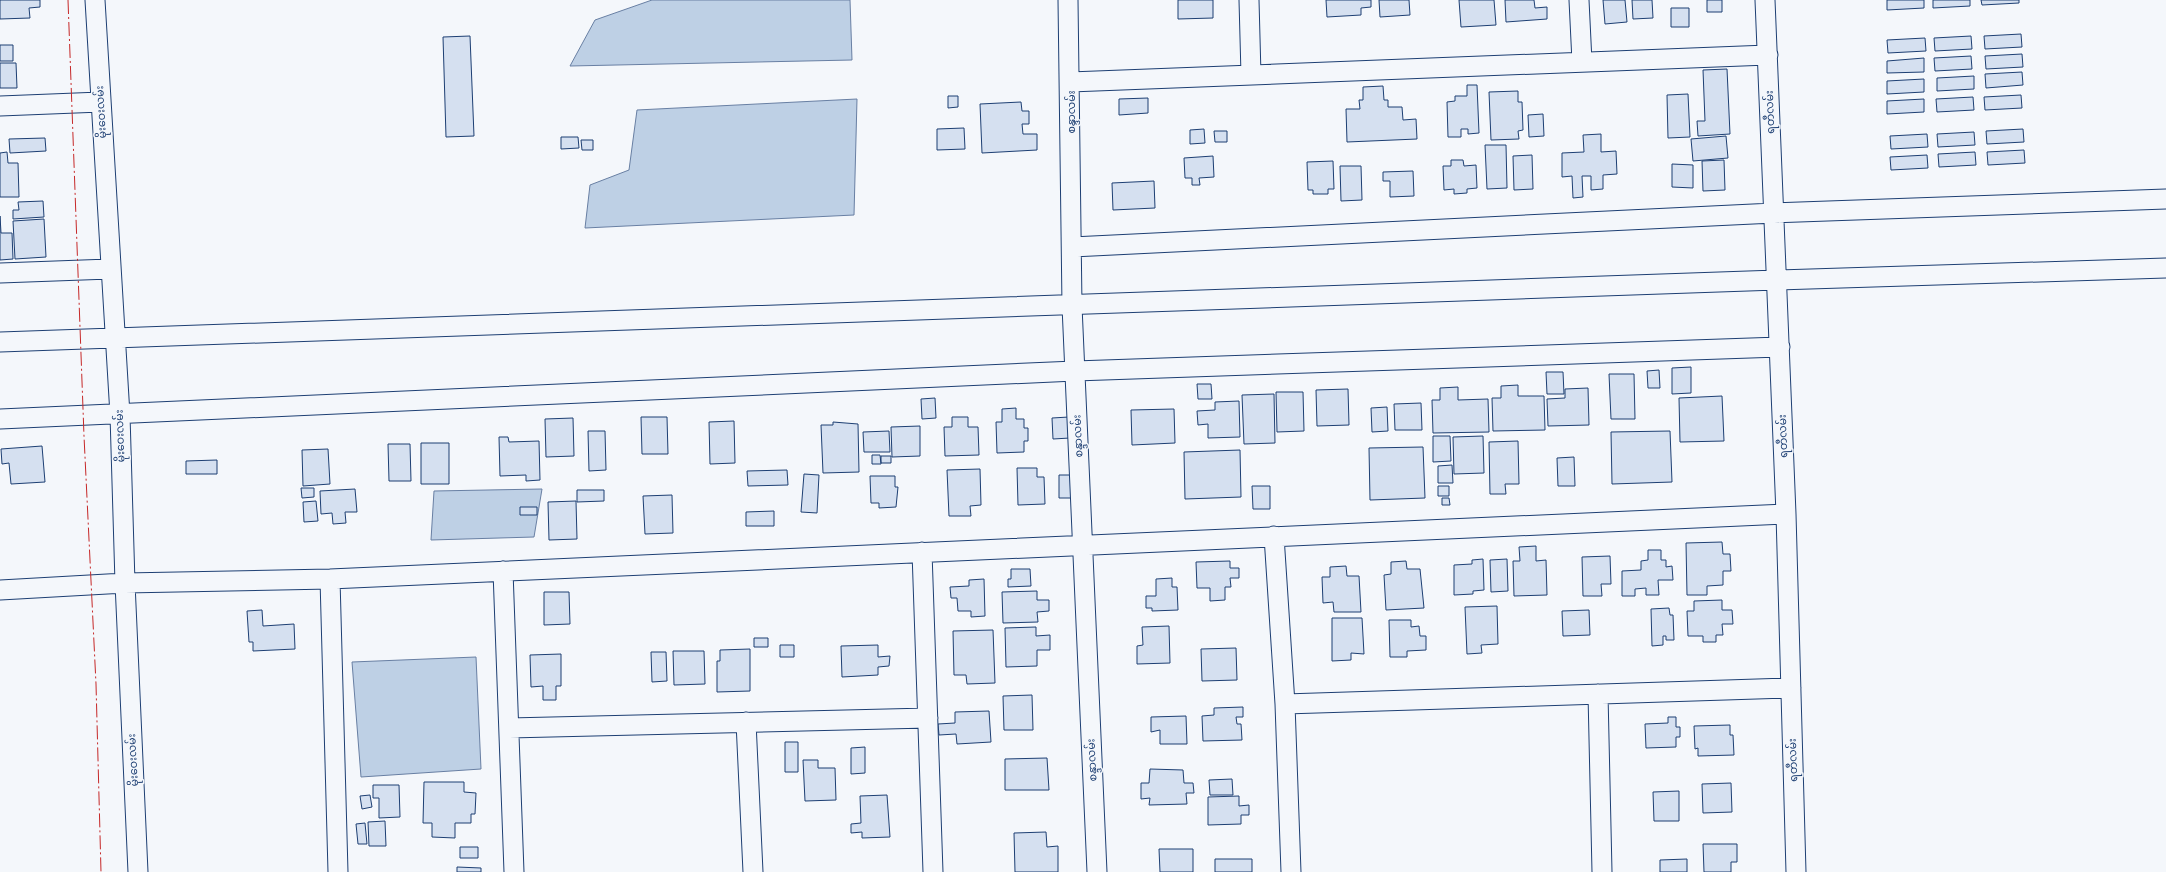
<svg xmlns="http://www.w3.org/2000/svg" width="2166" height="872" font-family="'Sofia Sans Condensed','Noto Sans Myanmar',sans-serif">
<style>
.water{fill:#bed0e5;stroke:#687fa3}
.building{fill:#d5e0f0;stroke:#1d3f73}
.lines{fill:none;stroke-linecap:round;stroke-linejoin:round}
.minor-casing{stroke:#1d3f73;stroke-width:21}
.minor{stroke:#f4f7fb;stroke-width:19}
.power{stroke:#c62828;stroke-width:1;stroke-dasharray:14 3 2 3;stroke-linecap:butt}
.labels{text-anchor:middle;dominant-baseline:central;stroke-width:3;stroke-linejoin:round;paint-order:stroke}
.street-label{font-size:11px;fill:#1d3f73;stroke:#f4f7fb}
</style>
<rect width="100%" height="100%" fill="#f4f7fb"/>
<path class="water" d="M652 0H850L852 60 570 66 595 20Z
M857 99 854 215 585 228 590 185 629 170 637 110Z
M542 489 534 537 431 540 434 491Z
M476 657 481 769 361 777 352 662Z"/>
<path class="building" d="M0 0H40V7L29 8 30 18 0 19Z
M1178 0H1213V18L1178 19Z
M1326 0H1371V7L1361 8V15L1327 17Z
M1379 0H1409L1410 15 1380 17Z
M1459 0H1494L1496 25 1461 27Z
M1505 0H1534L1535 8 1547 7V19L1506 22Z
M1603 0H1625L1627 22 1605 24Z
M1632 0H1652L1653 18 1633 19Z
M1707 0H1722V12H1707Z
M1887 0H1924V8L1887 10Z
M1933 0H1970V6L1933 8Z
M1981 0H2019V3L1982 5Z
M1671 8H1689V27H1671Z
M2021 34 2022 47 1985 49 1984 36Z
M470 36 474 136 446 137 443 37Z
M1971 36 1972 49 1935 51 1934 38Z
M1925 38 1926 51 1888 53 1887 40Z
M0 45H13V61H0Z
M2022 54 2023 67 1986 69 1985 56Z
M1971 56 1972 69 1935 71 1934 58Z
M1924 58V72L1887 73V61Z
M0 63H16L17 88H0Z
M1727 69 1730 134 1698 136 1697 121H1705L1703 70Z
M2022 72 2023 85 1986 88 1985 74Z
M1974 76V89L1937 91V78Z
M1924 79V92L1887 94V81Z
M1467 85H1477L1479 133 1468 134V129H1461V137H1448L1447 102 1455 101V96H1467Z
M1383 86 1384 100H1388V107H1402L1403 120 1416 119 1417 139 1347 142 1346 109H1360L1359 100H1363V87Z
M1518 91V102H1522L1523 130 1518 131 1519 139 1491 140 1489 92Z
M1688 94 1690 137 1668 138 1667 95Z
M2021 95 2022 108 1985 110 1984 97Z
M948 96H958V107L948 108Z
M1973 97 1974 110 1937 112 1936 99Z
M1148 98V113L1119 115V99Z
M1924 99V112L1887 114V101Z
M1021 102 1022 111H1029V124H1022L1023 134H1037V150L982 153 980 104Z
M1543 114 1544 136 1529 137 1528 115Z
M964 128 965 149 937 150V129Z
M1204 129 1205 143 1190 144V130Z
M2023 129 2024 142 1987 144 1986 131Z
M1214 131H1227V142H1215Z
M1974 132 1975 145 1938 147 1937 134Z
M1601 134V152L1616 151 1617 174 1603 175V189L1591 190V176H1582L1583 197 1573 198 1572 176 1562 177V153L1584 152 1583 135Z
M1927 134 1928 147 1891 149 1890 136Z
M1726 136 1728 158 1693 161 1691 139Z
M561 137H578L579 148 561 149Z
M45 138 46 151 10 153 9 139Z
M581 140H593V150H582Z
M1485 145H1506L1507 188 1487 189Z
M2024 150 2025 163 1988 165 1987 152Z
M7 152 8 163H18L19 197H0V153Z
M1975 152 1976 165 1939 167 1938 154Z
M1532 155 1533 189 1514 190 1513 156Z
M1927 155 1928 168 1891 170 1890 157Z
M1213 156 1214 177 1199 178 1200 185H1192V178H1185L1184 158Z
M1451 160H1463L1464 166 1476 165 1477 188 1467 189V193L1454 194V189L1444 190 1443 166H1451Z
M1724 160 1725 190 1703 191 1702 161Z
M1333 161 1334 189H1328V194H1313V190H1308L1307 162Z
M1672 164 1693 165V188L1672 187Z
M1340 166H1361L1362 200 1341 201Z
M1413 171 1414 196 1390 197V181H1383V172Z
M1154 181 1155 208 1113 210 1112 183Z
M43 201 44 217 13 219V210H19L18 202Z
M0 216 1 233H12L13 259 0 260Z
M44 219 46 257 15 259 13 221Z
M1691 367V393L1672 394V368Z
M1659 370 1660 388H1648L1647 371Z
M1546 372H1563L1564 394H1547Z
M1609 374H1634L1635 419H1611Z
M1197 384H1211L1212 399H1198Z
M1518 385V396H1544L1545 430 1493 431 1492 398H1501V386Z
M1458 387V400L1488 399 1489 432 1433 433 1432 400H1440V388Z
M1588 388 1589 425 1548 426 1547 399 1565 398V389Z
M1348 389 1349 425 1317 426 1316 390Z
M1276 392H1303L1304 431 1277 432Z
M1274 394 1275 443 1244 444 1242 395Z
M1722 396 1724 441 1680 442 1679 398Z
M935 398 936 418 922 419 921 399Z
M1239 401 1240 437 1208 438V424L1198 425 1197 411 1215 410V402Z
M1421 403 1422 430H1395L1394 404Z
M1387 407 1388 431 1372 432 1371 408Z
M1016 408V419H1024V428H1028V441H1024V452L997 453 996 422H1002V409Z
M1174 409 1175 443 1132 445 1131 410Z
M641 417H667L668 454H642Z
M952 417H968V427H978L979 455 945 456 944 427H952Z
M1069 417 1070 438 1053 439 1052 418Z
M573 418 574 456 546 457 545 419Z
M734 421 735 463 710 464 709 422Z
M833 422 858 424 859 472 823 473 821 425H833Z
M920 426V456L892 457 891 427Z
M588 431H605L606 470 589 471Z
M889 431 890 452H864L863 432Z
M1670 431 1672 482 1612 484 1611 432Z
M1433 436H1450L1451 461 1433 462Z
M1483 436 1484 473 1454 474 1453 437Z
M499 437H508L509 442 539 441 540 480 526 481V475L500 476Z
M1518 441 1519 484H1505L1506 494H1490L1489 442Z
M421 443H449V484H421Z
M388 444H410L411 481H389Z
M42 446 45 482 11 484 9 463 2 464 1 449Z
M1423 447 1425 498 1370 500 1369 448Z
M328 449 330 484 303 486 302 450Z
M1240 450 1241 497 1185 499 1184 452Z
M872 455H880L881 464H872Z
M881 456H891V463H881Z
M1574 457 1575 486H1558L1557 458Z
M217 460V474H186V461Z
M1452 465 1453 483H1438V466Z
M1017 468H1037V477H1044L1045 504 1018 505Z
M980 469 981 505 970 506 971 516H949L947 470Z
M787 470 788 485 748 486 747 471Z
M804 474 819 475 817 513 801 512Z
M1059 475H1075L1076 498H1059Z
M870 476H895V487H898L896 507 879 508V503H871Z
M1252 486H1270V509H1253Z
M1438 486H1449V496H1438Z
M301 488H314V497L302 498Z
M355 489 357 512H345L346 523 333 524 332 513 321 514 320 491Z
M577 490H604V501L577 502Z
M672 495 673 533 645 534 643 496Z
M1442 498H1449L1450 505H1442Z
M316 501 318 521 304 522 303 502Z
M576 501 577 539 549 540 548 502Z
M520 507H537V515H520Z
M774 511V526H746V512Z
M1722 542 1723 554H1730L1731 571H1723V585L1707 586V595H1687L1686 543Z
M1536 546V561L1546 560 1547 595 1514 596 1513 561H1520L1519 547Z
M1648 550H1661V560H1666V567L1672 566 1673 580H1658L1659 595H1646V588L1635 589V596H1622V571L1641 570V561L1648 560Z
M1610 556 1611 584H1601L1602 596H1583L1582 557Z
M1483 559 1484 590 1473 591V594L1454 595V565L1472 564V560Z
M1507 559 1508 591 1491 592 1490 560Z
M1230 561V568H1239V578H1230L1231 587H1225V600L1210 601V588H1197L1196 562Z
M1406 561 1407 569H1420L1424 608 1386 610 1384 575 1391 574V562Z
M1346 566 1347 576H1359L1361 612H1334L1333 602 1323 603 1322 577H1330V567Z
M1011 569H1030L1031 586 1008 587V579H1011Z
M1172 578V587H1177L1178 610 1152 611V608H1146V596H1156V579Z
M984 579 985 616 971 617V611H958L957 598H951L950 587 969 586V580Z
M1037 591V600H1049V611L1037 612 1038 622 1003 623 1002 592Z
M544 592H569L570 624 544 625Z
M1722 600V610H1732L1733 624H1722L1723 635H1716V642H1703V636H1688L1687 611H1694V601Z
M1497 606 1498 644 1481 645 1482 653 1467 654 1465 607Z
M1669 608 1670 615H1673L1674 640H1666V636H1663V645L1652 646 1651 609Z
M262 610 263 626 294 624 295 649 253 651V642H249L247 611Z
M1589 610 1590 635 1563 636 1562 611Z
M1332 618H1362L1364 654 1351 653V660L1332 661Z
M1389 620H1411V627L1419 626 1420 636H1426V650L1407 651V657H1390Z
M1169 626 1170 663 1137 664V646L1143 645 1142 627Z
M1036 627V636L1050 635V650H1037V666L1006 667 1005 628Z
M993 630 995 683 967 684 966 675H954L953 631Z
M754 638H768V647H754Z
M780 645H794V657H780Z
M878 645V657L890 656 889 666 878 667V675L842 677 841 646Z
M1236 648 1237 680 1202 681 1201 649Z
M750 649V691L717 692V661H720V650Z
M673 651H704L705 684 674 685Z
M651 652H666L667 681 652 682Z
M561 654V686H556V700H543V686L531 687 530 655Z
M1032 695 1033 730H1004L1003 696Z
M1243 707V717H1236L1237 724H1241L1242 740 1203 741 1202 716 1214 715V708Z
M989 711 991 742 957 744 956 734 939 735 938 724 955 723V712Z
M1186 716 1187 744H1160V730L1151 732V717Z
M1668 717H1676V727H1680V737H1676V747L1646 748 1645 724 1668 723Z
M1730 725V735H1733L1734 755 1698 756V748L1695 749 1694 726Z
M785 742H798V772H785Z
M865 747V773L851 774V748Z
M1047 758 1049 790H1005V759Z
M803 760H818V768H835L836 800 805 801Z
M1150 769 1183 770 1184 783H1193L1194 793H1186L1187 804 1149 805 1150 798 1141 799V783H1149Z
M1232 779 1233 795H1210L1209 780Z
M424 782H464V792L476 793 475 814H471V823H455V838L432 837V823H423Z
M1731 783 1732 812 1703 813 1702 784Z
M373 785H399L400 817 379 818V798H373Z
M1679 791V821H1654L1653 792Z
M370 795 372 807 362 809 360 796Z
M887 795 890 837 862 838V832L851 833V824L861 823 860 796Z
M1239 796V806L1249 805V815H1241V824L1208 825V797Z
M385 821 386 846H369L368 822Z
M365 823 367 844H358L356 824Z
M1046 832 1047 847 1058 846V872H1015L1014 833Z
M1703 844H1737V862H1731V872H1704Z
M460 847H478V858H460Z
M1159 849H1193V872H1160Z
M1215 859H1252V872H1215Z
M1687 859V872H1660V860Z
M457 867 481 868V872H457Z"/>
<g class="lines">
<g class="minor-casing">
<path id="minor" d="M95 0 120 415 125 583 138 872
M1068 0 1072 306 1097 872
M1249 0 1251 75
M1579 0 1582 62
M1765 0 1786 514 1796 872
M1070 82 1768 55
M0 106 101 102
M1072 247 1774 213 2166 199
M0 273 110 269
M0 342 1777 280 2166 268
M0 419 1075 371 1780 347
M1274 536 1285 704 1291 872
M922 552 933 872
M503 571 514 872
M330 579 338 872
M0 590 125 583 330 579 1786 514
M1598 694 1602 872
M1285 704 1791 688
M746 722 753 872
M509 728 928 718"/>
</g>
<use href="#minor" class="minor"/>
<path class="power" d="M68 0 84 436 96 684 101 872"/>
</g>
<g class="labels">
<g class="street-label">
<text transform="translate(101 112) rotate(-93)">မိုးဝေးလမ်း</text>
<text transform="translate(1071 112) rotate(-90)">စန္ဒာလမ်း</text>
<text transform="translate(1770 112) rotate(-92)">ရတီလမ်း</text>
<text transform="translate(120 436) rotate(-92)">မိုးဝေးလမ်း</text>
<text transform="translate(1078 436) rotate(-93)">စန္ဒာလမ်း</text>
<text transform="translate(1783 436) rotate(-92)">ရတီလမ်း</text>
<text transform="translate(133 760) rotate(-93)">မိုးဝေးလမ်း</text>
<text transform="translate(1092 760) rotate(-93)">စန္ဒာလမ်း</text>
<text transform="translate(1793 760) rotate(-92)">ရတီလမ်း</text>
</g>
</g>
</svg>
